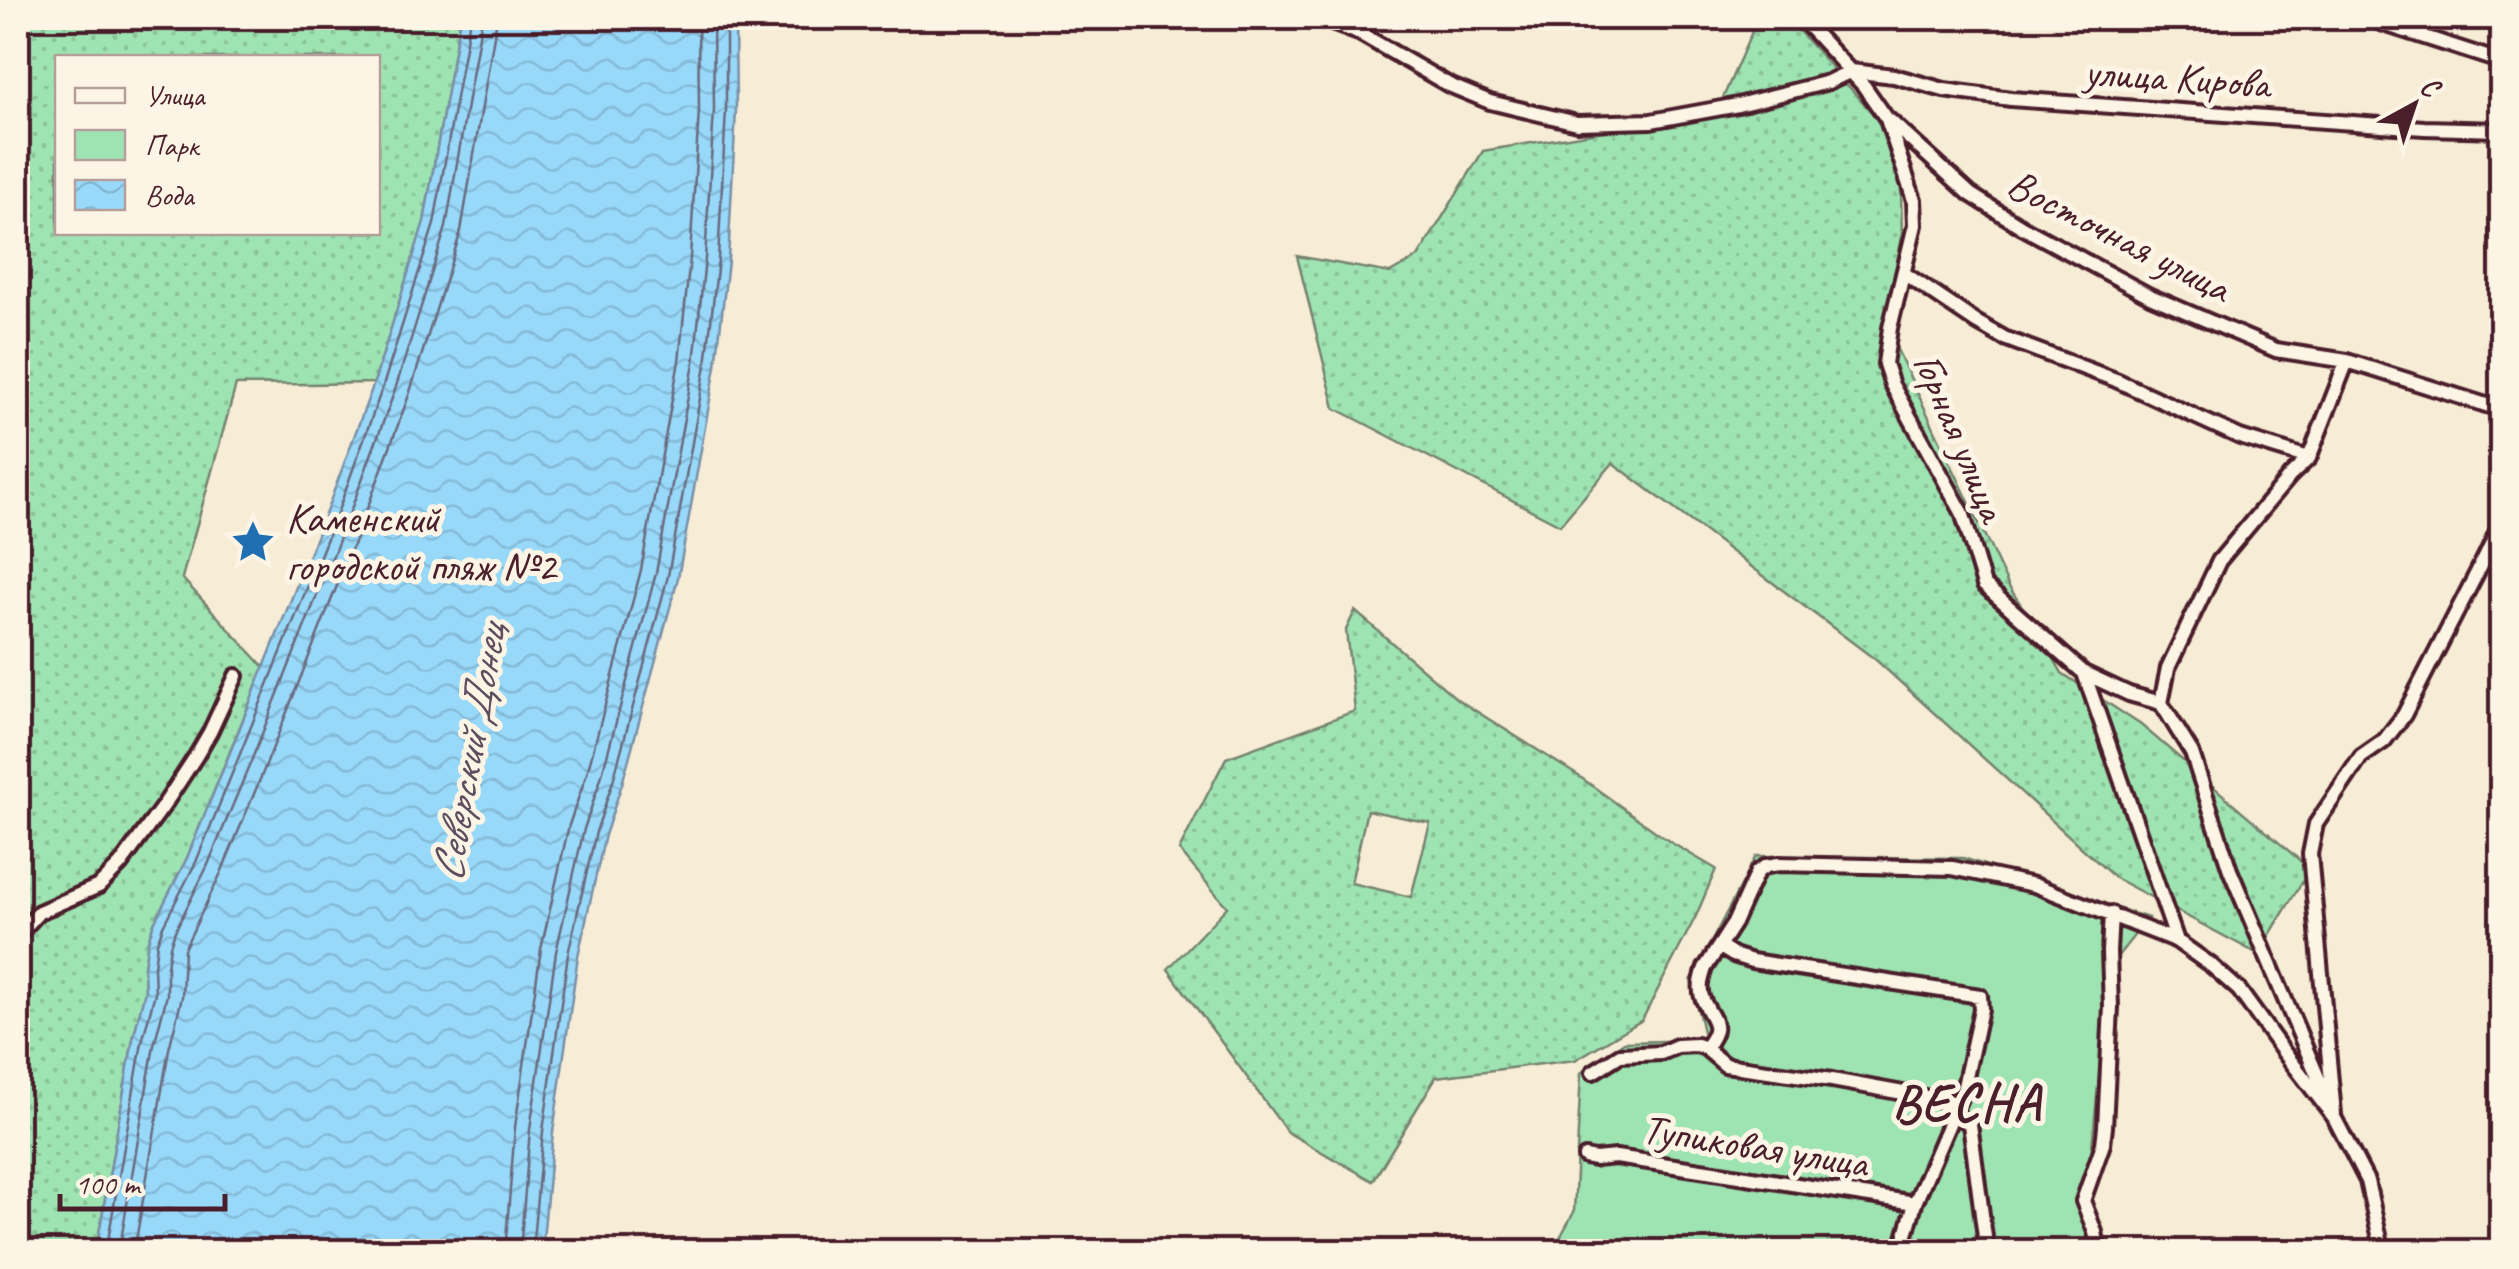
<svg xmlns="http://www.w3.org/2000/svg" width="2519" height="1269" font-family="Caveat,sans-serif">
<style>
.grass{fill:url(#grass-dots);stroke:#74826e;stroke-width:2.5;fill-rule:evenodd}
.green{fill:#9ee4b2;stroke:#74826e;stroke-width:2.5}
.water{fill:url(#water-waves);stroke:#798fa7;stroke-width:2.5}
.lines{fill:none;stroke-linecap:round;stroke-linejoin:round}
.shore{stroke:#69697e;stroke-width:2.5}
.minor-casing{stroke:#4a1f2b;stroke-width:20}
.minor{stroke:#fcf5e5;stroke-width:12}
.labels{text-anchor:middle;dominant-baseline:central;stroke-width:10;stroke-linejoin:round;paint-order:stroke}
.street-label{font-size:42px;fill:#4a1f2b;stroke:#fcf5e5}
.poi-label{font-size:42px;fill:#4a1f2b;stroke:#fcf5e5;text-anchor:start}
.water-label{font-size:45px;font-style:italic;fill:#5e4e5f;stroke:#fcf5e5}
.district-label{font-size:52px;font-weight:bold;letter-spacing:2.5px;fill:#4a1f2b;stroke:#fcf5e5}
</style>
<defs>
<pattern id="grass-dots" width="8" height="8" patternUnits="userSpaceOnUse" patternTransform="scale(2.5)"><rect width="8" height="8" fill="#9ee4b2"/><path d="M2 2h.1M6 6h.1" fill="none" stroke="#8ac399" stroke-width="1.8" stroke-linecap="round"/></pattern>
<pattern id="water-waves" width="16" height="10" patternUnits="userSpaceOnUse" patternTransform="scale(2.5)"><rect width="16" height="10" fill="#98d9fa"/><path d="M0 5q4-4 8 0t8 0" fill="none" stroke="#84bad6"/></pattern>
</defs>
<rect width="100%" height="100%" fill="#f7edd6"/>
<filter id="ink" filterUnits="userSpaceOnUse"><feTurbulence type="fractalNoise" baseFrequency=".01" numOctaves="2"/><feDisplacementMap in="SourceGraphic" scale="20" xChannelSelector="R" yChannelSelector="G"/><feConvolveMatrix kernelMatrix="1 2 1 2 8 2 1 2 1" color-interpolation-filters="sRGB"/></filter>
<g filter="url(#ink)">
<path class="grass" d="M18 18H460L424 222 374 383 236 385 182 578 264 667 187 858 154 923 148 941 144 967 145 991 133 1039 96 1251H18ZM58 58H378V232H58Z
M1758 18H1787L1877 118 1901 189 1902 237 1885 324 2009 587 2037 629 2062 673 2141 725 2310 869 2258 954 2115 878 1876 660 1613 463 1560 525 1335 408 1297 256 1390 273 1418 257 1483 151 1677 119 1715 116Z
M1355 611 1457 699 1580 777 1670 842 1716 869 1696 916 1642 1020 1575 1060 1436 1077 1373 1181 1287 1132 1168 969 1227 907 1179 850 1226 758 1355 711 1346 630ZM1367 810 1430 823 1411 897 1351 883Z"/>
<path class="green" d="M1756 856 1963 858 2148 918 2110 966 2088 1187 2092 1251 1552 1252 1574 1212 1581 1073 1624 1042 1705 1040 1691 981Z"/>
<path class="water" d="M460 18H735L736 110 728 261 716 366 678 578 622 784 605 835 578 956 553 1132 542 1251H96L133 1039 145 991 144 967 148 941 154 923 187 858 231 750 328 507 374 383 424 222Z"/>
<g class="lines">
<path class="shore" d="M106 1252 142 1042 155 993 154 967 157 943 163 926 196 862 240 754 338 511 383 386 434 224 470 18
M119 1252 154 1045 167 995V967L170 946 175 931 207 867 252 759 349 515 395 390 446 227 482 18
M134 1252 169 1049 182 997 184 949 221 873 266 765 363 520 409 395 461 231 497 18
M505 1252 515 1127 541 949 569 825 587 773 641 570 679 361 690 258 699 110 698 18
M520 1252 530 1129 556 952 584 829 601 778 656 573 694 363 705 259 714 110 713 18
M532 1252 543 1131 568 954 596 832 613 781 668 576 706 365 718 260 726 110V18"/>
<g class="minor-casing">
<path id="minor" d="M1318 18 1361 34 1449 85 1490 102 1577 123 1651 121 1738 105 1828 82 1851 71 1894 76 1944 90 2011 99 2424 128 2502 130
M1801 18 1864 86 1887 119 1914 200 1915 225 1890 328 1885 364 1892 385 1962 512 1984 585 2084 673 2129 694 2161 703
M2370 18 2384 24 2502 62
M1889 120 1970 194 2022 227 2150 296 2276 350 2347 361 2502 410
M1905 274 1976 322 2004 338 2116 380 2240 437 2309 458
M2084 673 2177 941
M2161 703 2192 753 2230 870 2328 1101
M2161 703 2168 668 2219 561 2290 476 2309 458 2347 361
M18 935 39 912 99 886 120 865 164 805 196 756 210 732 236 676
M1720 947 1733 955 1752 961 1980 996 1981 1009 1963 1091 1915 1203 1901 1252
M1705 1048C1723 1025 1714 1023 1704 1002 1698 990 1701 980 1705 968L1734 923 1757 872 1766 866 1779 864 1952 868 2034 885 2177 941 2212 966 2239 990 2283 1051 2334 1117 2367 1181 2383 1252
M1593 1072 1620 1055 1661 1053 1677 1046 1697 1045 1705 1048 1725 1065 1832 1080 1958 1103
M1954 1113 1970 1124 1987 1252
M2334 1114 2310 854 2316 824 2361 757 2384 741 2404 715 2485 557 2502 521
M1585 1157 1595 1159 1616 1157 1915 1203
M2099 1252 2095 1232 2083 1201 2103 1144 2105 1127 2111 1007 2109 952 2111 913"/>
</g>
<use href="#minor" class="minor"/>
</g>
</g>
<defs>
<g id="sight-bare" transform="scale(3.45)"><path d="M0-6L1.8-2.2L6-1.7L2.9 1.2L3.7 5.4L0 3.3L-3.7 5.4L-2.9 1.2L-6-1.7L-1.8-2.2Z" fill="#1f6fb2" stroke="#fcf5e5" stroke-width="2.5" paint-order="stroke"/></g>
</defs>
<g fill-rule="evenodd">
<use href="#sight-bare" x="253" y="542"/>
</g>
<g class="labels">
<g class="street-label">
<text transform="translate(2177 78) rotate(4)">улица Кирова</text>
<text transform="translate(2119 236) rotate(27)">Восточная улица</text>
<text transform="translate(1960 437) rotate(67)">Горная улица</text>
<text transform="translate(1755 1146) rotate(9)">Тупиковая улица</text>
</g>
<g class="poi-label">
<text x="286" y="518">Каменский<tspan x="286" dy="48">городской пляж №2</tspan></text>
</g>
<g class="water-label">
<text transform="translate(469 753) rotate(-80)">Северский Донец</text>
</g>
<g class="district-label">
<text x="1967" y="1103">ВЕСНА</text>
</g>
</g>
<rect width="2519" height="1269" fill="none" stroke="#fcf5e5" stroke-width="60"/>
<rect x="30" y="30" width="2459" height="1209" fill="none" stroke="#4a1f2b" stroke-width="4" filter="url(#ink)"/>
<rect x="55" y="55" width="325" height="180" fill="#fcf5e5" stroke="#b59f9b" stroke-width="2.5"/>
<rect x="75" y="88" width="50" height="15" fill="#fcf5e5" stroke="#b59f9b" stroke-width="2.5"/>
<text x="145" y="105" font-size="30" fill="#4a1f2b">Улица</text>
<rect x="75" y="130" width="50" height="30" fill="#9ee4b2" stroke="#b59f9b" stroke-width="2.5"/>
<text x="145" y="155" font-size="30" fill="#4a1f2b">Парк</text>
<rect x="75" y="180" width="50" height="30" fill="url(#water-waves)" stroke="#b59f9b" stroke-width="2.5"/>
<text x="145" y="205" font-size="30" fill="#4a1f2b">Вода</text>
<g transform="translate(2414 105) rotate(40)" stroke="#fcf5e5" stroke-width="8" paint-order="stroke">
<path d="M0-8L18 38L0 25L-18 38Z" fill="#4a1f2b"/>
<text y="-15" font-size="28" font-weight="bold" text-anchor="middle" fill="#4a1f2b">С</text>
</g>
<path d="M60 1194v15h165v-15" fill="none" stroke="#4a1f2b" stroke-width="5"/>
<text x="75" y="1194" font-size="30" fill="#4a1f2b" stroke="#fcf5e5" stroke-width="8" paint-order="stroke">100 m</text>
</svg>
